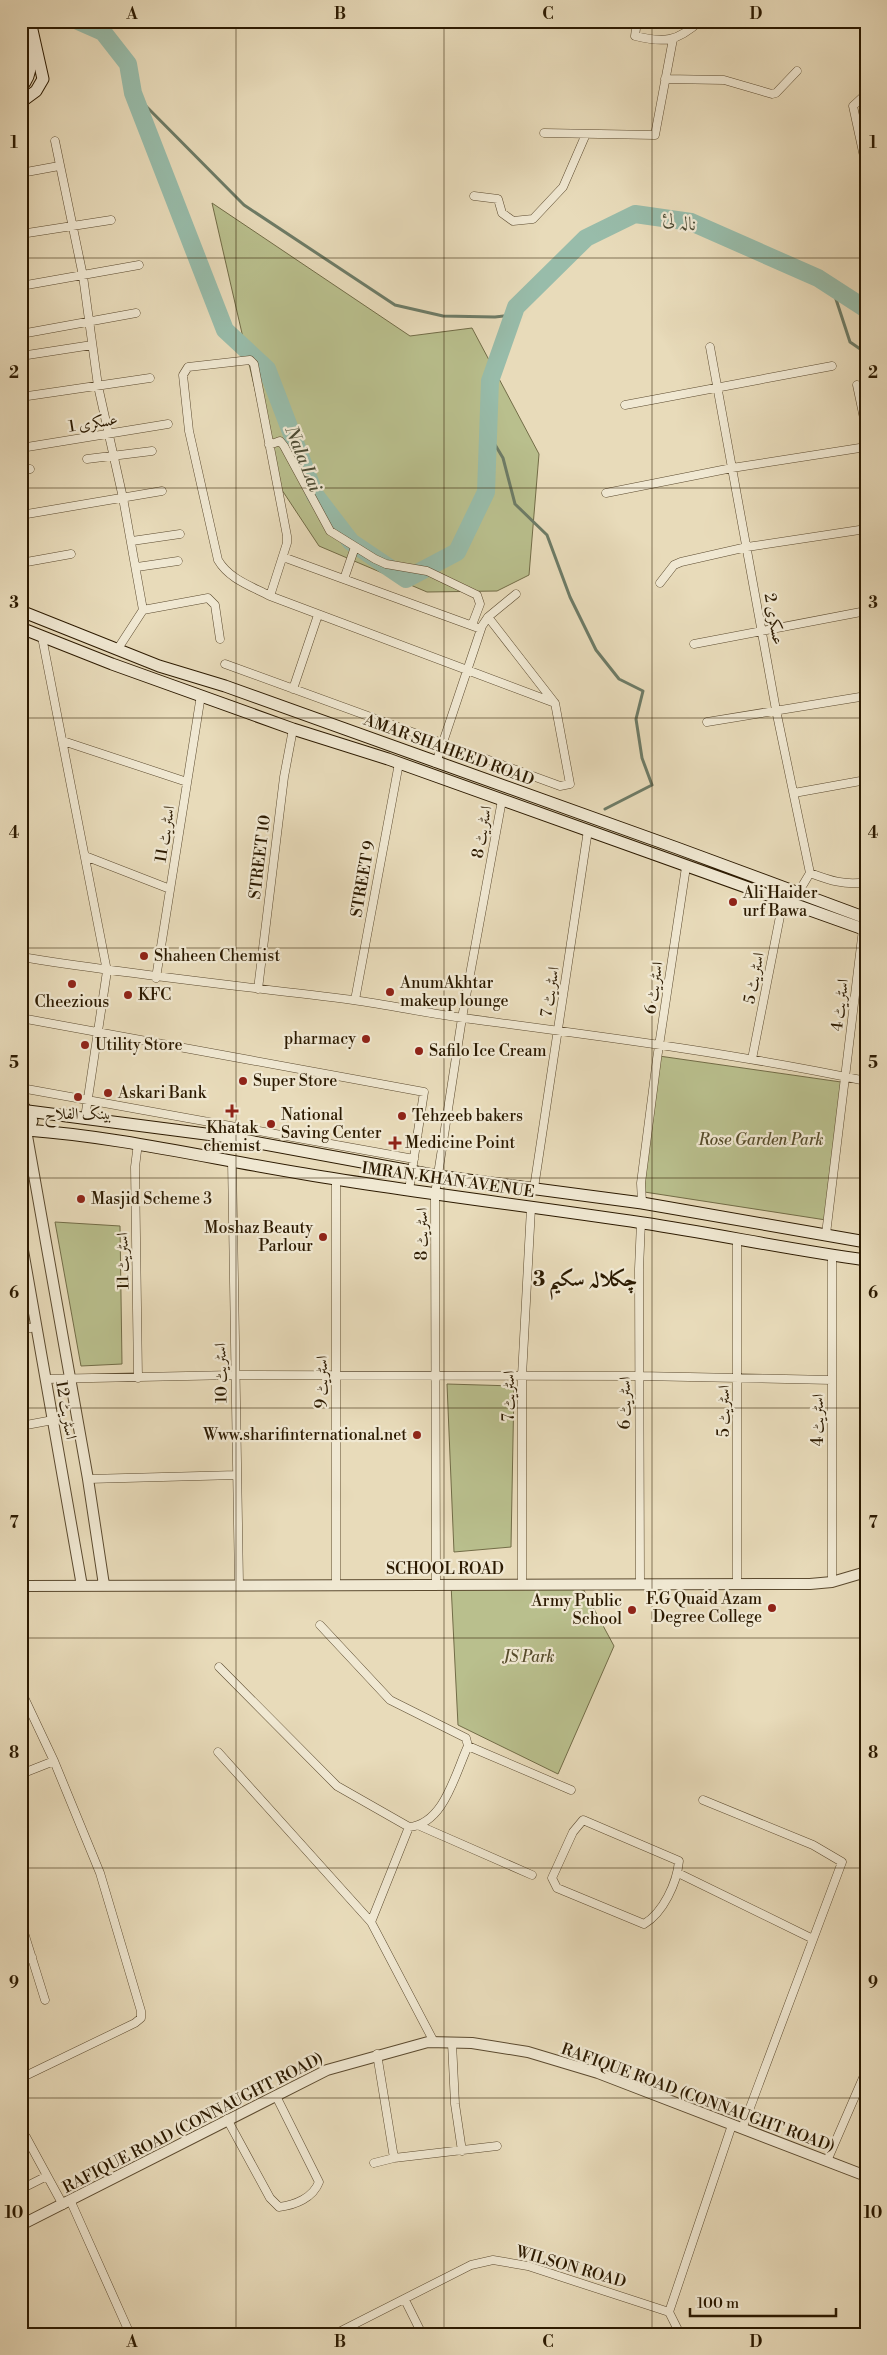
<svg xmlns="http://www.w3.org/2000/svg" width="887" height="2355" font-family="'Libre Bodoni',Amiri,serif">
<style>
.green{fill:#b9bf8d;stroke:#726c47}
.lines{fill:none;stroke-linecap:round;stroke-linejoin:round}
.stream{stroke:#6d7b66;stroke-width:3}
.river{stroke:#98bcaa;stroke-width:18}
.minor-casing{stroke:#5b4a2f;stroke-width:9}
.tertiary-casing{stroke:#5b4a2f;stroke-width:12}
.secondary-casing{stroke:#2c1a01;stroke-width:13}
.minor{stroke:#f0e8d2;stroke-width:8}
.tertiary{stroke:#f0e8d2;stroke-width:10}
.secondary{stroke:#f0e8d2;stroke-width:11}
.grid{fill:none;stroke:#2c1a01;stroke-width:1;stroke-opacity:0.55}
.poi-dot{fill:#8f2418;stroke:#f0e8d2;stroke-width:2}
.labels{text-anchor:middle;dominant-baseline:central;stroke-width:4.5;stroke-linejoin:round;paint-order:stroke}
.street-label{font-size:16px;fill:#2c1a01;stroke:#f0e8d2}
.poi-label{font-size:16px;fill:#2c1a01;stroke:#f0e8d2;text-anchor:start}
.park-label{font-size:16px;font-style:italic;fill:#564c2b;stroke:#f0e8d2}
.water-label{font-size:18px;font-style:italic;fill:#4c4b34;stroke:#f0e8d2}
.district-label{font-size:21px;font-weight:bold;fill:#2c1a01;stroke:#f0e8d2}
.neatline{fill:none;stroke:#2c1a01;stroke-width:2}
.grid-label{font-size:16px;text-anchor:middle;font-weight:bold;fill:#2c1a01}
</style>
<rect width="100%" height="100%" fill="#e8dbba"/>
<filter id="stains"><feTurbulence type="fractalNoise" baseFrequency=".004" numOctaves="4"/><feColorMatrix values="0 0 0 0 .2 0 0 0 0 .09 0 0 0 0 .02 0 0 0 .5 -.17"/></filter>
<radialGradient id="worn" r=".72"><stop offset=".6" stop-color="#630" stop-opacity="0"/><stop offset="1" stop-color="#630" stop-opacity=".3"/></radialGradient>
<path class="green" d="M212 203 410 336 472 328 539 454 529 575 497 591 427 592 319 546 276 481Z
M659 1056 841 1082 826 1220 638 1191Z
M55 1222 120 1226 122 1364 81 1366Z
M447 1384 514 1386 511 1547 454 1552Z
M580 1583 614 1646 558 1774 458 1725 451 1584Z"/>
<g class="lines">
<path class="stream" d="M133 93 244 205 395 305 443 316 495 317 513 315
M832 287 850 342 866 353
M488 433 503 458 515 504 547 535 570 597 596 650 619 679 643 691 636 719 642 758 652 785 605 809"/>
<path class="river" d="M78 21 103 32 128 64 133 93 225 330 267 369 315 495 351 542 406 579 457 552 486 492 490 381 516 307 586 238 635 214 691 222 818 278 866 309"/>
<g class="minor-casing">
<path id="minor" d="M637 21 635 36C664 43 677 42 700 21
M665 79 724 80 772 94 776 93 797 71
M866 94 853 106 866 166
M544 133 655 135 673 39
M55 141 83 276 98 386 123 498 143 610 117 650
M21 173 59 166
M474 196 498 199 502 213 513 221 533 219 563 187 586 134
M21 234 111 220
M21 286 139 265
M21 334 136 313
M710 347 776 710 810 873 798 893
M21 356 92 345
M857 385 866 428
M21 397 150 378
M625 405 832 366
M269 445 280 441 284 446 330 531 375 559 386 564 427 571 477 595 480 604 472 625
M21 448 168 424
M87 459 152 451
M21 471 30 469
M606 493 732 468 866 447
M21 515 162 491
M132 541 180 534
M283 557 481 629
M21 563 71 554
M137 567 178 561
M344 579 355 547
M660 583 674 565 681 562 747 547 866 529
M143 610 208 598 215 605 220 639
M488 617 554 702
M42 637 107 971 85 1118
M694 644 866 611
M225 664 560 786 570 784 555 703 270 596C251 586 229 579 218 560L189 431 183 375 188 367 250 360 254 364 287 536V543L270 596
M293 689 318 615
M707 722 866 696
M63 741 187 782
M436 763 482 626 488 617 516 594
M794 793 866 780
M85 856 170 889
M810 873C829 880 845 886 866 882
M21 957C132 975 242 986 353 1000 390 1005 426 1013 463 1018 598 1036 733 1053 866 1081
M156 978 201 695
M258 989 284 777 293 729
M355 1000 399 763
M21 1018 424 1092 409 1190
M752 1059 783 901
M21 1088 414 1159
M138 1143 135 1167 138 1378
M232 1160 239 1584
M534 1188 588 830
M642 1203 641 1183 657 1059 686 867
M826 1234 863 929
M21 1330 35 1327
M45 1379 234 1375 639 1376 832 1380
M21 1426 53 1420
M88 1479 237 1475
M832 1582V1257
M640 1583 639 1269 641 1222
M336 1584V1180
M436 1584 435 1194 462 1018 502 800
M522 1584V1376L531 1208
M737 1585V1238
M219 1667 337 1786 409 1827C444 1824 455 1774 468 1746L466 1738 390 1700 320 1625
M21 1691 54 1761 100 1873 141 2011V2018L135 2023 21 2078
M468 1746 571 1790
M218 1752 371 1922 434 2042
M21 1774 54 1761
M703 1800 813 1845 842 1862 742 2129
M583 1820 679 1861C677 1883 663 1913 644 1924L557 1888 552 1878 573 1832Z
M420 1826 532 1875
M678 1873 813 1939
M371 1922 409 1827
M21 1923 45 2000
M21 1962 32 1957
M452 2043 455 2104 462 2151
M377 2054 394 2158
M227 2119 270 2198 279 2207C295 2205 313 2198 319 2182L276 2096
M21 2135 26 2137 63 2205
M827 2161 866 2071
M374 2163 394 2158 497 2146
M21 2189 47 2176
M71 2202 130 2334
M405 2300 422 2334
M669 2312 732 2125
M335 2334 471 2265 493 2260 528 2266 669 2312 680 2334"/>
</g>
<g class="tertiary-casing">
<path id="tertiary" d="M21 1093 24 1108
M26 1130 88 1479 104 1585
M21 1239 82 1586
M21 1586 810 1584 832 1582 866 1572
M21 2225 327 2070 428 2042 472 2043 528 2052 598 2073 866 2176"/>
</g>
<g class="secondary-casing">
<path id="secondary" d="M21 27C27 49 38 70 21 87
M21 102 36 91 43 79 30 21
M21 611 159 666 225 686 677 848 866 918
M21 628 112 664 293 729 388 759 866 930
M21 1107 28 1111 32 1121 29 1127 21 1132
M28 1111 221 1136 438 1176 642 1203 866 1242
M27 1130C121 1137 212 1159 305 1174 417 1193 530 1206 643 1223 717 1234 791 1250 866 1260"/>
</g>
<use href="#minor" class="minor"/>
<use href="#tertiary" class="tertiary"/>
<use href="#secondary" class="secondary"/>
</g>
<path class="grid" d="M236 21V2334M444 21V2334M652 21V2334M21 258H866M21 488H866M21 718H866M21 948H866M21 1178H866M21 1408H866M21 1638H866M21 1868H866M21 2098H866"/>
<g class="poi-dot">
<circle cx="733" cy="902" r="5"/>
<circle cx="144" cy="956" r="5"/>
<circle cx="72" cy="984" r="5"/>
<circle cx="390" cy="992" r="5"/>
<circle cx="128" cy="995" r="5"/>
<circle cx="366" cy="1039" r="5"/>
<circle cx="85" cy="1045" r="5"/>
<circle cx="419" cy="1051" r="5"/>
<circle cx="243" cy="1081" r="5"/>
<circle cx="108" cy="1093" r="5"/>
<circle cx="78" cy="1097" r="5"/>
<path d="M229.5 1103.5h5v5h5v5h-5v5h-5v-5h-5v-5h5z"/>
<circle cx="402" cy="1116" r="5"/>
<circle cx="271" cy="1124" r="5"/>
<path d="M392.5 1135.5h5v5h5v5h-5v5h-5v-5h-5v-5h5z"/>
<circle cx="81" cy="1199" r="5"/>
<circle cx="323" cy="1237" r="5"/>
<circle cx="417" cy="1435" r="5"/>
<circle cx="772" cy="1608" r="5"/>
<circle cx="632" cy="1610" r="5"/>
</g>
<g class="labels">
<g class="street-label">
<text transform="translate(93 423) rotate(-9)">عسکری 1</text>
<text transform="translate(774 619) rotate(80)">عسکری 2</text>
<text transform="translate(449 750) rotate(20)">AMAR SHAHEED ROAD</text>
<text transform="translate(482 832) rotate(-80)">اسٹریٹ 8</text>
<text transform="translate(165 834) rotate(-81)">اسٹریٹ 11</text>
<text transform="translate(260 857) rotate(-83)">STREET 10</text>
<text transform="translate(363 879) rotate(-80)">STREET 9</text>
<text transform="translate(754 978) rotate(-79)">اسٹریٹ 5</text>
<text transform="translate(654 988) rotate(-82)">اسٹریٹ 6</text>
<text transform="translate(550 992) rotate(-81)">اسٹریٹ 7</text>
<text transform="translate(840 1005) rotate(-83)">اسٹریٹ 4</text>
<text transform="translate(448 1180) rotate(8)">IMRAN KHAN AVENUE</text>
<text transform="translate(422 1234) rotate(-90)">اسٹریٹ 8</text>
<text transform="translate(123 1261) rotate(-91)">اسٹریٹ 11</text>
<text transform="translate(221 1373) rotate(-91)">اسٹریٹ 10</text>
<text transform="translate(322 1382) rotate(-90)">اسٹریٹ 9</text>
<text transform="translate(509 1396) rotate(-90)">اسٹریٹ 7</text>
<text transform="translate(625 1403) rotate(-90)">اسٹریٹ 6</text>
<text transform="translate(66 1410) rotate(80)">اسٹریٹ 12</text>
<text transform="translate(724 1411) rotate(-90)">اسٹریٹ 5</text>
<text transform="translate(818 1420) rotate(-90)">اسٹریٹ 4</text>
<text x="445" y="1569">SCHOOL ROAD</text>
<text transform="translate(698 2098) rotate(20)">RAFIQUE ROAD (CONNAUGHT ROAD)</text>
<text transform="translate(193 2123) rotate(-27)">RAFIQUE ROAD (CONNAUGHT ROAD)</text>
<text transform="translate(571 2267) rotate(16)">WILSON ROAD</text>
</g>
<g class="poi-label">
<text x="743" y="893">Ali Haider<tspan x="743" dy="18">urf Bawa</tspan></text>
<text x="154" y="956">Shaheen Chemist</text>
<text x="400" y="983">AnumAkhtar<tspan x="400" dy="18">makeup lounge</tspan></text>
<text x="138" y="995">KFC</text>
<text x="72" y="1002" text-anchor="middle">Cheezious</text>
<text x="356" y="1039" text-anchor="end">pharmacy</text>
<text x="95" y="1045">Utility Store</text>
<text x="429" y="1051">Safilo Ice Cream</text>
<text x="253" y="1081">Super Store</text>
<text x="118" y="1093">Askari Bank</text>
<text x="78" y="1114" text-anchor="middle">بینک الفلاح</text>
<text x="281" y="1115">National<tspan x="281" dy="18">Saving Center</tspan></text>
<text x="412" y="1116">Tehzeeb bakers</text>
<text x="232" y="1128" text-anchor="middle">Khatak<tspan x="232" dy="18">chemist</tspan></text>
<text x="405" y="1143">Medicine Point</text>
<text x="91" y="1199">Masjid Scheme 3</text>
<text x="313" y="1228" text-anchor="end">Moshaz Beauty<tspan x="313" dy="18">Parlour</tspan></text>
<text x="407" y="1435" text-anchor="end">Www.sharifinternational.net</text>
<text x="762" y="1599" text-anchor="end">F.G Quaid Azam<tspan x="762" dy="18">Degree College</tspan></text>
<text x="622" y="1601" text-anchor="end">Army Public<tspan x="622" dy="18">School</tspan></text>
</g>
<g class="park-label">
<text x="761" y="1140">Rose Garden Park</text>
<text x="529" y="1657">JS Park</text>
</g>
<g class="water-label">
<text transform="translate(680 222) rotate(12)">نالہ لئ</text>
<text transform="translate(303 459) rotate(68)">Nala Lai</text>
</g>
<g class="district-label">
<text x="585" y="1280">چکلالہ سکیم 3</text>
</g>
</g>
<rect width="887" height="2355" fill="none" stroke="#e8dbba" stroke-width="55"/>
<path d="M690 2308v8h146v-8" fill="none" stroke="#2c1a01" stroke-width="2.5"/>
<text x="697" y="2308" font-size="15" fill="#2c1a01" stroke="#f0e8d2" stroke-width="4" paint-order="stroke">100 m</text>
<rect x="28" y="28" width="832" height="2300" class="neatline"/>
<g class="grid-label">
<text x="132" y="19">A</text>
<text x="340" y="19">B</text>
<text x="548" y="19">C</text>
<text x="756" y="19">D</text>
<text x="14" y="148">1</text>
<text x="873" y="148">1</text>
<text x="14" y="378">2</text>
<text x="873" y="378">2</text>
<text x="14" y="608">3</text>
<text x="873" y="608">3</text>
<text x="14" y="838">4</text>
<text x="873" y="838">4</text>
<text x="14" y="1068">5</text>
<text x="873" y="1068">5</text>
<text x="14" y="1298">6</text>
<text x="873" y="1298">6</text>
<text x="14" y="1528">7</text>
<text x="873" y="1528">7</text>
<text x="14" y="1758">8</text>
<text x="873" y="1758">8</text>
<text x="14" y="1988">9</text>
<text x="873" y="1988">9</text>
<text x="14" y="2218">10</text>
<text x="873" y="2218">10</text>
<text x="132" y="2347">A</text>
<text x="340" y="2347">B</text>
<text x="548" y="2347">C</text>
<text x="756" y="2347">D</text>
</g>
<rect width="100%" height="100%" filter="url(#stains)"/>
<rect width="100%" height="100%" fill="url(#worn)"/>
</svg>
